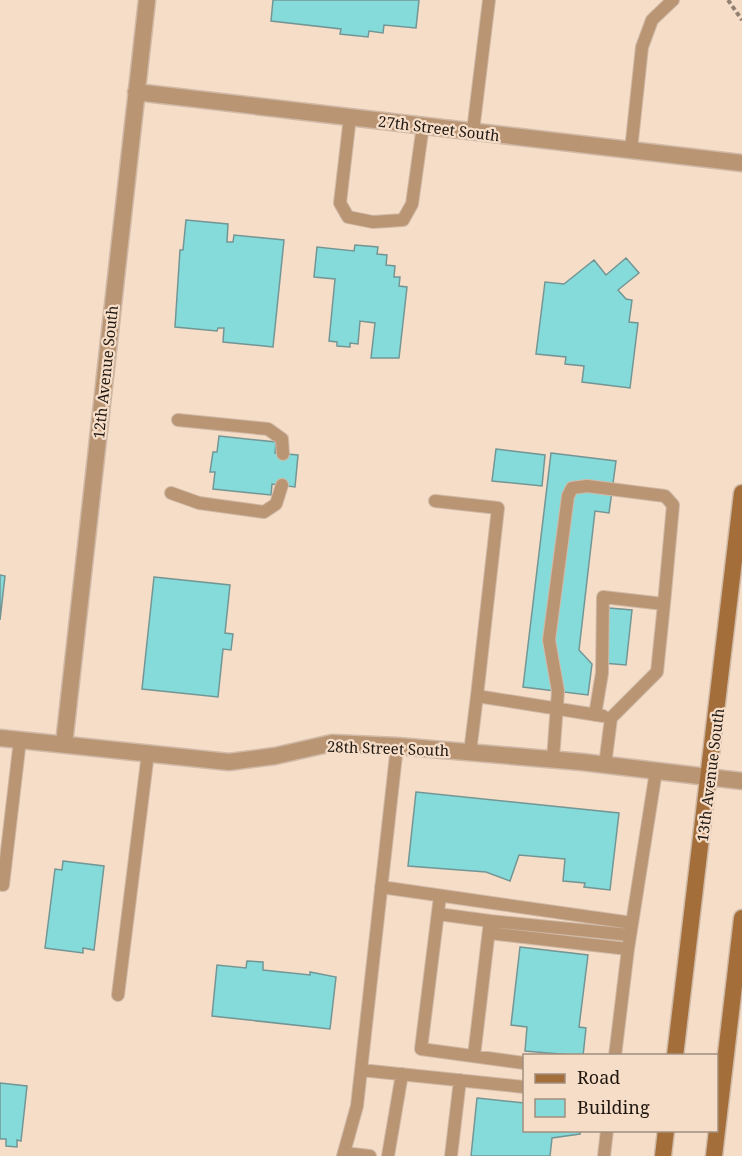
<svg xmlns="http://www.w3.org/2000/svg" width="742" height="1156" font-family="'Noto Serif',serif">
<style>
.building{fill:#85dbda;stroke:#739695;stroke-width:1.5}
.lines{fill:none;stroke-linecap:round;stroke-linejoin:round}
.service-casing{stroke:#cfb9a7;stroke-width:14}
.minor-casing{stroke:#cfb9a7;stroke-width:19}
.secondary-casing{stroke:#cfb9a7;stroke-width:19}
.path{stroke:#918071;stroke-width:4;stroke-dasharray:4.5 3;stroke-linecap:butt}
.service{stroke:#ba9574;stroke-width:12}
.minor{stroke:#ba9574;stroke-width:16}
.secondary{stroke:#a46e3a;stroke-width:16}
.labels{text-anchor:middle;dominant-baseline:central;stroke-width:4.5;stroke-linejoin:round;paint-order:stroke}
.street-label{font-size:15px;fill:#201710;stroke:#f5ddc8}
</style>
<rect width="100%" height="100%" fill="#f5ddc8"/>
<path class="building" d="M273 0H419L416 28 384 25 383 33 369 31 368 37 340 34 341 29 271 21Z
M186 220 228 224 227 242H233L234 235 284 240 273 347 223 342 224 328H218L217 331 175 327 180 250H183Z
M355 245 378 247 377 254 387 255 386 265 395 266 394 277H400L399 286 407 287 399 358H371L375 323 360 321 358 344 350 343V347L337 346V342L329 341 335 279 314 277 317 247 354 251Z
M626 258 639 273 618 290 626 299 632 300 629 322 638 323 630 388 582 382 584 366 565 364 566 357 536 354 545 282 564 284 594 260 606 275Z
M219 436 276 442 275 453 298 455 295 487 272 484 271 495 213 489 215 472H210L213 452H217Z
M496 449 545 455 542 486 492 481Z
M551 453 616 461 609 513 595 511 579 650 592 664 588 695 523 687Z
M0 575 5 576 0 620Z
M154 577 230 585 225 633 233 634 231 650 223 649 218 697 142 689Z
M609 608 632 610 626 665 603 663Z
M416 792 619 813 610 890 584 887 585 883 563 881 565 859 519 855 510 881 486 872 408 866Z
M63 861 104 866 94 950 83 948V953L45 948 55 869 62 870Z
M520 947 588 955 579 1027 586 1028 583 1056 525 1051 527 1027 511 1025Z
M247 961 263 962V970L310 975V972L336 977 330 1029 212 1016 217 965 246 968Z
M0 1083 27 1086 21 1141 17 1140V1147L6 1146V1139H0Z
M477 1098 524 1103V1130H581L580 1134 552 1138 550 1156H471Z"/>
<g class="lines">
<g class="service-casing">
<path id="service" d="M350 117 340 203 348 217 373 222 403 220 412 204 423 125
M473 131 489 0
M631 150 642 47 652 20 673 0
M178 420 268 429 282 439 283 454
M171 493 199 503 264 512 276 504 282 485
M435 501 498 508 477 696
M595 715 602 673 603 597 664 604 657 672 611 718 605 765
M470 752 477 696 603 716
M553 759 558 691 549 640 568 496 572 488 587 486 665 496 673 505 664 604
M0 884 3 885 20 740
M381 887 632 923
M440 896 421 1049 524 1063
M438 914 490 921 474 1056
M490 921 630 935
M489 933 628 949
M118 995 148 753
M615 1056 628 949 656 771
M361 1070 524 1087
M344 1153 370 1156
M343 1156 357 1106 397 746
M388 1156 402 1074
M451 1156 460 1080
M604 1156 607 1130"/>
</g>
<g class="minor-casing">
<path id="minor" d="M136 92 742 163
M0 738 229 762 275 756 332 743 397 746 582 762 742 781
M64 744 147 0"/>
</g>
<g class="secondary-casing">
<path id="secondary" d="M675 1056 742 493
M663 1156 666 1130
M714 1156 742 918"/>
</g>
<path class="path" d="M728 0 742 20"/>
<use href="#service" class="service"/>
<use href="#minor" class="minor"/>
<use href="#secondary" class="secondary"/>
</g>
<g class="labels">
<g class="street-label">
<text transform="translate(439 128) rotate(7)">27th Street South</text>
<text transform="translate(105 372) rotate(-84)">12th Avenue South</text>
<text transform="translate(388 748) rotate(2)">28th Street South</text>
<text transform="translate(710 775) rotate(-83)">13th Avenue South</text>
</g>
</g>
<rect x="523" y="1054" width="195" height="78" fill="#f5ddc8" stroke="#a08e7e" stroke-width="1.5"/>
<rect x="535" y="1074" width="30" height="9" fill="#a46e3a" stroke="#a08e7e" stroke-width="1.5"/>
<text x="577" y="1084" font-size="18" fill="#201710">Road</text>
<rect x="535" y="1099" width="30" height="18" fill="#85dbda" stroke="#a08e7e" stroke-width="1.5"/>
<text x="577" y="1114" font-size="18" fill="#201710">Building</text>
</svg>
